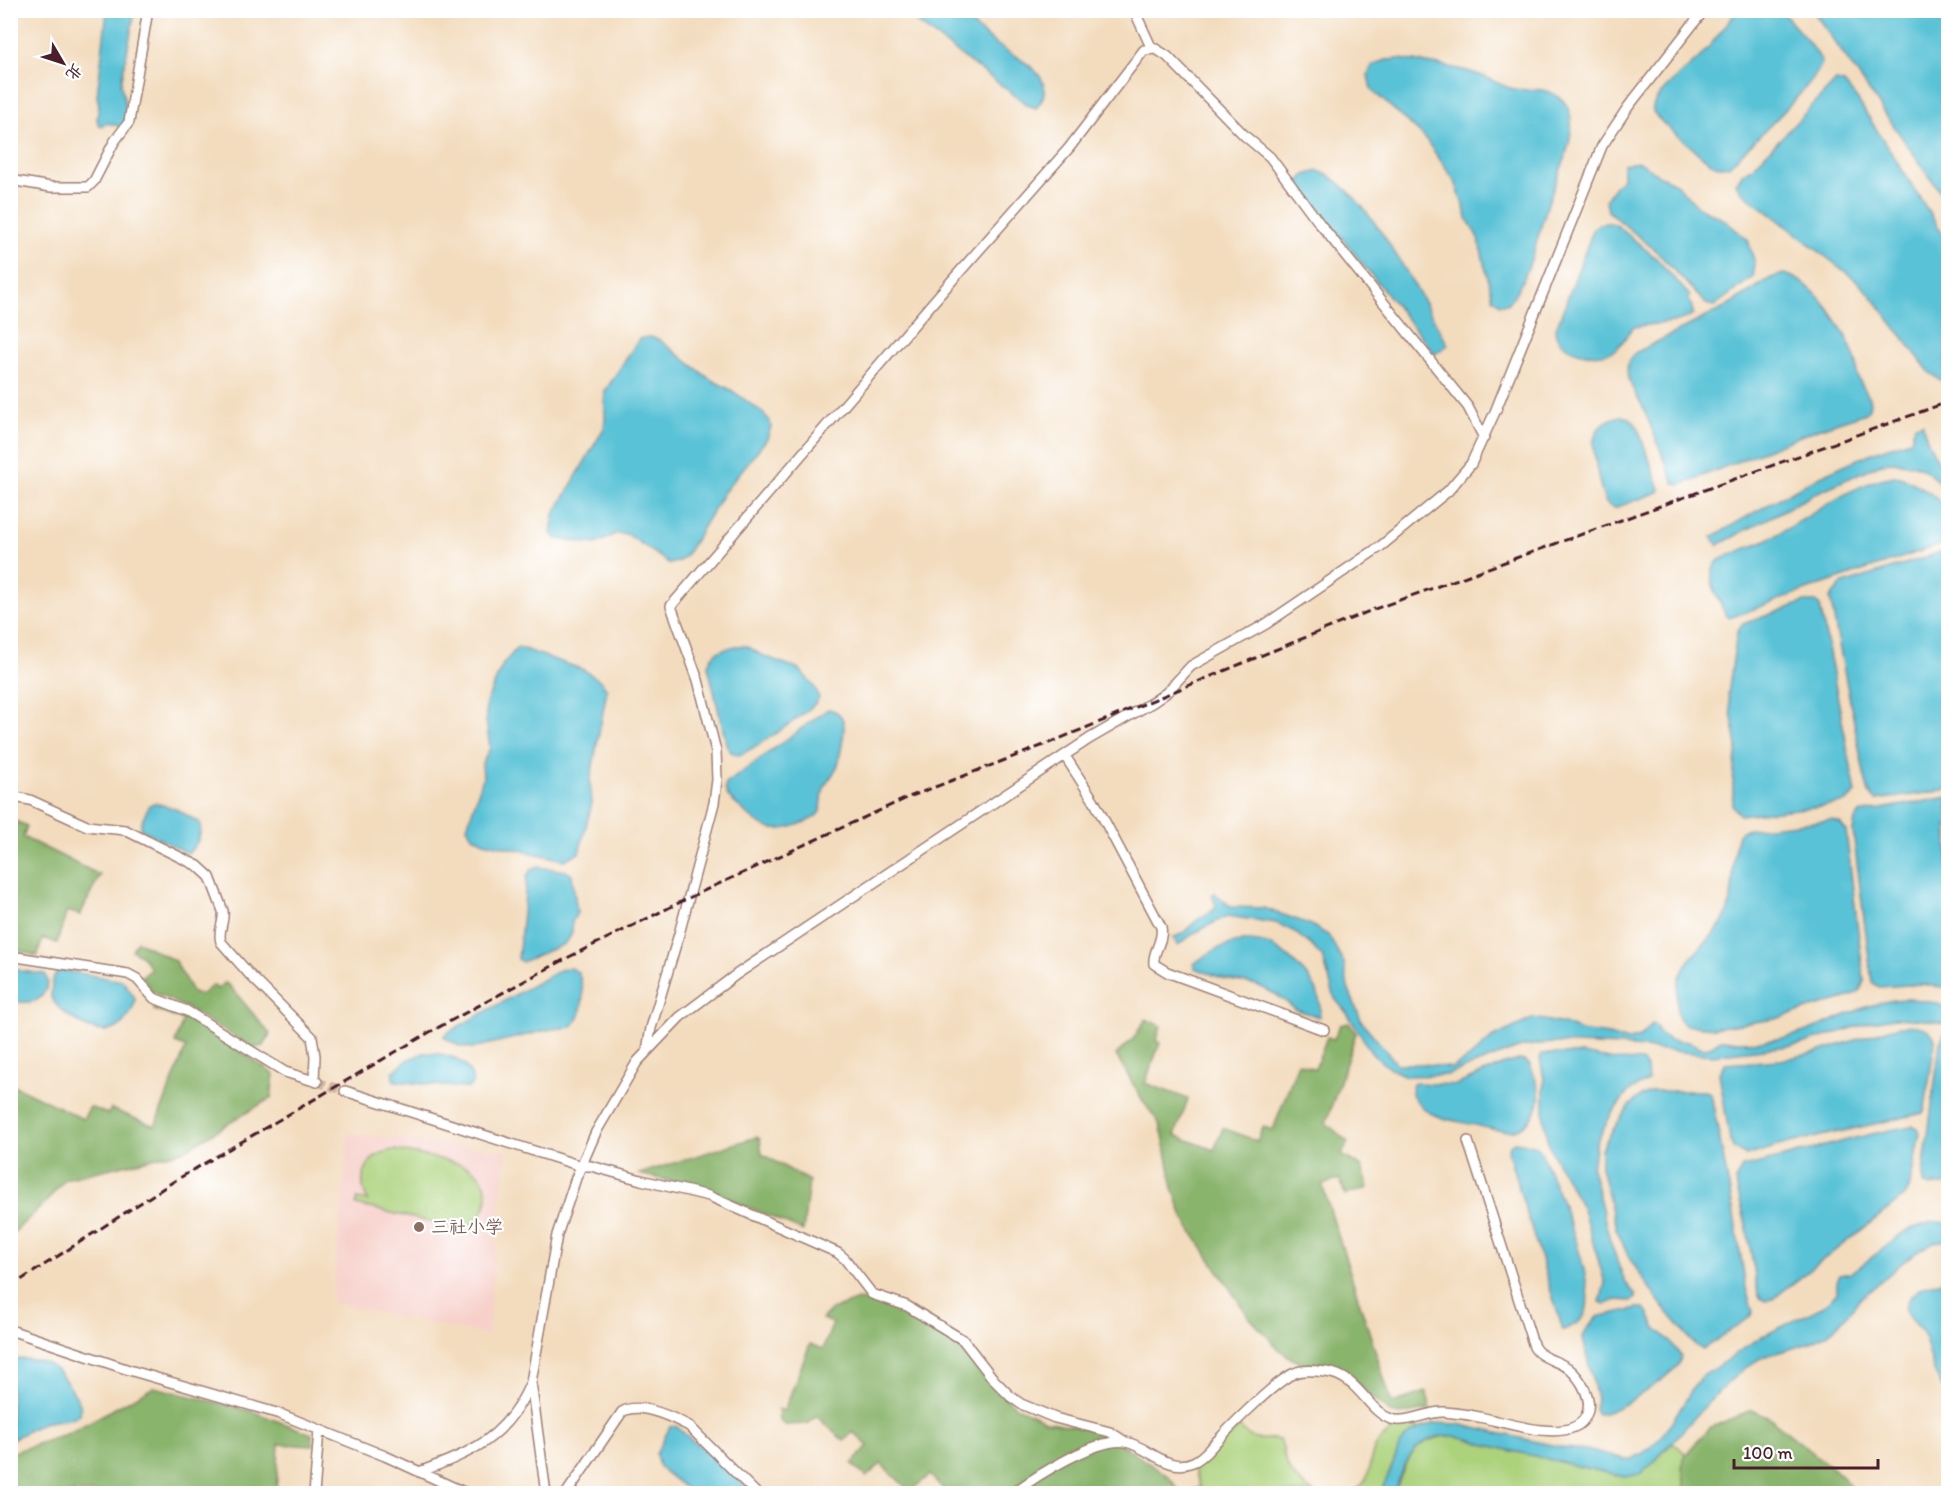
<svg xmlns="http://www.w3.org/2000/svg" width="1959" height="1504" font-family="Itim,'LXGW WenKai TC',sans-serif">
<style>
.built{fill:#f7d0ca}
.green{fill:#acd27c;stroke:#7b7854;stroke-width:1.5}
.forest{fill:#89b46c;stroke:#6a6a4c;stroke-width:1.5}
.water{fill:#5ac2d7;stroke:#527081;stroke-width:1.5}
.lines{fill:none;stroke-linecap:round;stroke-linejoin:round}
.minor-tunnel{stroke:#d1b6a1;stroke-width:9;stroke-dasharray:9 4.5;stroke-linecap:butt}
.minor-casing{stroke:#9e7e74;stroke-width:12}
.minor{stroke:#fff;stroke-width:9}
.rail{stroke:#4a1f2b;stroke-width:3;stroke-dasharray:9 4.5;stroke-linecap:butt}
.education-dot{fill:#8d6e63;stroke:#fff;stroke-width:2}
.labels{text-anchor:middle;dominant-baseline:central;stroke-width:4.5;stroke-linejoin:round;paint-order:stroke}
.education-label{font-size:18px;fill:#785e54;stroke:#fff;text-anchor:start}
</style>
<rect width="100%" height="100%" fill="#fff"/>
<filter id="ink" filterUnits="userSpaceOnUse"><feTurbulence type="fractalNoise" baseFrequency=".0167" numOctaves="2"/><feDisplacementMap in="SourceGraphic" scale="12" xChannelSelector="R" yChannelSelector="G"/><feConvolveMatrix kernelMatrix="1 2 1 2 8 2 1 2 1" color-interpolation-filters="sRGB"/></filter>
<filter id="wash" filterUnits="userSpaceOnUse"><feTurbulence type="fractalNoise" baseFrequency=".008" numOctaves="4" result="noise"/><feDisplacementMap in="SourceGraphic" scale="24" xChannelSelector="R" yChannelSelector="G"/><feGaussianBlur stdDeviation="1.35" result="paint"/><feColorMatrix in="noise" values="0 0 0 0 0 0 0 0 0 0 0 0 0 0 0 0 0 1.4 0 .05"/><feComposite in="paint" operator="in"/></filter>
<g filter="url(#wash)">
<rect width="100%" height="100%" fill="#f3dcbe"/>
<path class="built" d="M349 1133 506 1151 487 1335 332 1303Z"/>
<path class="green" d="M395 1150C412 1154 460 1161 472 1169 481 1175 487 1185 487 1196 487 1208 480 1217 472 1224L481 1226 480 1233 356 1205 357 1199 368 1201C355 1178 368 1152 395 1150Z
M1410 1423 1419 1429C1395 1444 1393 1470 1380 1493L1350 1494C1377 1478 1364 1466 1376 1446 1384 1433 1397 1427 1410 1423Z
M1239 1427C1261 1448 1257 1435 1279 1440 1284 1446 1283 1451 1285 1459 1289 1475 1302 1484 1314 1493L1185 1494 1201 1487 1193 1467Z
M1455 1435 1463 1436 1483 1444 1625 1477 1652 1464 1673 1442 1686 1454C1681 1467 1686 1479 1683 1493L1394 1494C1409 1457 1411 1438 1455 1435Z"/>
<path class="forest" d="M10 819 27 826 23 837 100 875 80 915 67 911 57 943 43 938 37 956 11 948Z
M137 941 175 961 193 993 201 995 213 985 217 989 225 983 230 986 270 1034 263 1046 254 1048 185 1007 152 992 142 976 151 969 142 956 132 950Z
M156 1002 178 1010 274 1074 271 1098 183 1151 65 1179 46 1202 11 1235V1084L83 1119 90 1107 108 1114 111 1109 155 1126 186 1047 175 1043 183 1020 154 1010Z
M1146 1019 1161 1026 1156 1041 1160 1043 1145 1083 1188 1099 1175 1135 1214 1150 1223 1128 1257 1141 1263 1127 1273 1130 1298 1063 1315 1069 1327 1037 1334 1039 1340 1025 1349 1023 1356 1033 1326 1123 1348 1142 1342 1155 1362 1167 1368 1188 1345 1195 1340 1179 1322 1185 1392 1403 1426 1392 1431 1409 1401 1415 1390 1413 1348 1375 1331 1368 1304 1364 1291 1358 1280 1350 1249 1317 1184 1220 1173 1188 1163 1135 1159 1123 1143 1101 1116 1055 1133 1039Z
M756 1137 760 1139 762 1154 809 1181 803 1231 734 1201 694 1186 639 1174Z
M858 1300 877 1302 936 1329 969 1354 986 1377 1015 1406 1046 1421 1102 1432 1168 1476 1181 1493H947L930 1475 910 1491 881 1464 866 1477 852 1464 868 1446 853 1432 844 1441 816 1416 808 1424 785 1425 779 1419 778 1409 784 1411 810 1344 823 1349 833 1323 822 1319 831 1310Z
M154 1387 251 1411 312 1434 313 1446 279 1444 276 1493H11V1453L69 1433Z
M1751 1410 1768 1417 1842 1476 1857 1493H1683L1685 1485 1682 1467 1686 1454 1709 1428Z"/>
<path class="water" d="M1738 10 1782 11C1795 29 1812 42 1822 62 1819 81 1746 148 1729 166 1713 170 1701 155 1690 146 1681 138 1657 121 1653 111 1648 99 1691 66 1700 57 1713 43 1725 26 1738 10Z
M107 11H135L121 83 127 116 122 127 108 123 100 126 97 120 99 105 97 96Z
M901 11H956C969 22 982 34 996 44 1010 54 1036 65 1043 82 1047 90 1042 102 1036 108L1028 105Z
M1813 11H1948V203Z
M1400 59C1427 63 1454 66 1480 75 1491 79 1503 87 1514 89 1525 91 1536 88 1546 91 1596 105 1558 172 1548 203 1539 232 1528 283 1507 304H1500L1493 298 1478 238 1468 220 1455 181 1424 137 1371 89 1368 75 1372 66 1386 60Z
M1836 81 1844 83 1857 99 1948 242 1947 382 1942 381 1930 373 1870 294 1856 280 1741 191 1736 184 1743 173 1753 167Z
M1640 162 1658 175 1674 182 1698 207 1723 219 1748 240 1755 264 1753 277 1714 306 1706 304 1656 251 1608 211 1606 200 1615 186 1623 178V164Z
M1318 171C1364 184 1424 303 1448 345L1435 354 1298 183 1305 175Z
M1609 223 1615 224 1656 258 1690 296 1688 299 1692 307 1693 314C1675 326 1654 322 1634 327 1626 333 1624 343 1616 349 1599 361 1558 353 1555 331L1594 228 1599 224Z
M1784 274C1817 282 1846 331 1856 361 1858 366 1856 370 1857 375 1861 388 1877 399 1866 413L1820 428 1680 485 1674 483 1642 405C1633 390 1618 368 1635 353L1722 309 1771 278Z
M649 337 658 339 710 379 731 390 762 412 770 421 771 427 767 439 724 492 686 555 679 561 670 564 627 534H615L596 544 557 539 551 533 554 515 604 428C607 416 603 404 605 391L639 339Z
M1621 416 1630 418 1637 426 1660 489 1659 492 1615 508C1612 507 1609 506 1607 504 1601 498 1592 448 1594 439 1597 425 1608 419 1621 416Z
M1923 423C1924 439 1937 458 1945 473L1948 475V490L1924 469 1915 465 1892 462 1883 463 1818 492 1718 545 1712 537C1776 500 1840 460 1911 440L1915 425Z
M1894 476C1908 477 1940 497 1945 510 1947 514 1947 520 1948 525 1949 532 1949 538 1945 543L1806 590 1735 616 1729 618 1726 616C1719 598 1703 578 1718 561 1735 551 1756 546 1774 536 1813 516 1850 484 1894 476Z
M1941 552 1948 553V790L1876 800 1869 793 1864 773 1830 598 1841 585Z
M1805 602H1815L1820 606 1856 793 1846 802 1824 806 1740 815 1733 807V780L1737 746 1728 695 1737 632 1743 624Z
M736 646H747L761 655 799 669 815 688 819 698C815 709 750 752 738 755L731 752 727 747 708 666C711 651 723 649 736 646Z
M518 647 584 670 602 682 607 690 590 782 592 803 579 853 564 860 484 842 472 836 467 827 483 778 482 763 490 748 486 720V703L503 664Z
M828 709C850 713 844 733 841 750 839 756 840 761 837 767 834 774 828 780 825 786 820 795 824 804 819 813 812 822 784 831 772 829 762 827 749 817 742 809 734 802 722 795 726 784Z
M1948 797V988L1921 984 1879 987 1872 982 1853 831 1855 820 1860 813Z
M155 803 176 809 200 823C203 833 196 848 187 853L141 829V824L149 805Z
M1831 820 1840 823 1846 831 1864 981 1860 990 1852 996 1775 1019 1714 1028 1685 1025C1677 1019 1676 1010 1677 1000 1677 993 1677 985 1680 977 1689 950 1721 937 1729 907 1736 883 1730 857 1738 834L1743 830Z
M537 867 566 871 572 875 577 913 572 922V932L569 939 564 944 522 962 518 959 527 876 531 870Z
M1215 893 1231 907 1264 908 1309 924 1328 935 1344 963 1348 988 1362 1022 1397 1064H1425L1452 1068 1469 1058 1492 1038 1534 1018 1564 1024 1580 1031 1609 1035 1627 1041 1640 1037 1653 1023 1657 1027 1658 1033 1670 1040 1689 1042 1702 1048 1710 1047 1721 1040C1728 1040 1733 1042 1740 1042 1757 1042 1778 1040 1795 1035 1848 1019 1891 982 1948 1008V1025L1926 1020 1894 1018 1872 1022 1798 1045 1712 1055 1623 1046 1553 1043 1539 1044 1521 1047 1447 1075 1406 1076 1389 1068 1372 1054 1347 1013 1335 999 1323 958 1311 945 1293 931 1276 923 1227 916 1196 932 1178 945 1173 938 1183 933 1197 920 1214 910 1216 905 1212 895Z
M1244 941C1253 941 1263 942 1272 946 1285 952 1310 976 1316 989 1320 998 1321 1007 1319 1017L1295 1009 1277 995 1257 985 1225 979 1194 968V964C1210 951 1223 945 1244 941Z
M11 966 21 971 45 974 48 983C41 1006 31 1002 11 1002Z
M570 968 578 972C585 990 585 1011 572 1027L552 1029 473 1048 459 1046 444 1037 445 1034 560 970Z
M62 970 123 981 135 998C135 1007 131 1013 126 1019 121 1026 115 1031 106 1031 89 1032 58 1012 51 997 52 987 51 973 62 970Z
M1899 1026C1912 1025 1931 1024 1935 1040L1925 1108 1923 1113 1785 1144 1746 1156 1734 1149 1730 1140 1719 1073 1725 1064 1781 1060 1818 1052Z
M1948 1032V1184L1928 1186 1924 1183 1923 1174 1940 1043 1945 1033Z
M424 1053C446 1053 470 1058 473 1083L468 1088H465L395 1081 393 1079V1072L409 1059Z
M1542 1054H1582L1615 1060 1642 1061 1647 1068 1648 1081 1629 1091 1612 1113 1596 1143 1592 1168 1610 1241 1625 1282 1636 1295V1298L1631 1301 1617 1300 1605 1304 1600 1302 1605 1283 1589 1229 1582 1207 1553 1155 1547 1139 1544 1117V1078L1540 1059Z
M1519 1060C1529 1061 1531 1066 1534 1075 1535 1081 1539 1087 1539 1093 1540 1101 1537 1109 1533 1115 1520 1137 1499 1131 1479 1126 1452 1119 1425 1121 1411 1092L1413 1084 1416 1083 1456 1085 1504 1064Z
M1653 1091H1706L1711 1094 1732 1203 1746 1288 1753 1312 1749 1318 1703 1349 1696 1346 1660 1303 1629 1258 1616 1228 1601 1167V1150L1605 1142 1629 1106 1642 1095Z
M1912 1126 1918 1128 1920 1133 1909 1189 1905 1196 1774 1298 1766 1301 1761 1299 1758 1294 1747 1229 1737 1188 1736 1179 1742 1167C1799 1155 1855 1135 1912 1126Z
M1514 1142 1534 1145 1540 1150C1554 1184 1599 1281 1585 1314 1581 1323 1572 1326 1563 1330L1508 1153 1510 1145Z
M1932 1222 1948 1223V1240L1933 1242 1909 1257 1859 1300 1839 1324 1827 1334 1807 1344 1762 1357 1742 1370 1719 1391 1652 1464 1640 1474 1625 1477 1483 1444C1444 1428 1417 1433 1400 1476 1398 1481 1397 1488 1394 1493H1380L1391 1470 1400 1444 1408 1435 1419 1429 1434 1423 1457 1424 1565 1448 1594 1451 1624 1459H1632L1643 1453 1660 1439 1686 1400 1693 1387 1700 1378 1761 1337 1822 1307 1837 1293V1282L1840 1275 1851 1273 1908 1230Z
M1948 1279V1398L1934 1371 1924 1335 1905 1311C1906 1288 1930 1285 1948 1279Z
M1638 1308H1644L1648 1312 1655 1327 1670 1341 1681 1356 1679 1364C1666 1379 1616 1414 1597 1414L1595 1410 1597 1399 1586 1353 1583 1337 1585 1332 1597 1317Z
M11 1359C45 1358 55 1362 73 1392 78 1400 82 1404 80 1414L74 1418 42 1423 11 1440Z
M676 1426 695 1443 703 1447 752 1493H692L659 1467 656 1454 670 1427Z"/>
</g>
<g filter="url(#ink)">
<g class="lines">
<path class="minor-tunnel" d="M317 1082 345 1091"/>
<g class="minor-casing">
<path id="minor" d="M1134 10 1152 49
M10 180 51 187H88L94 181 114 142 129 122 148 10
M1065 756 1094 801 1161 927C1164 942 1152 951 1154 964L1167 972 1324 1030
M10 796 30 800 87 826 125 830 198 866 210 877 223 911C225 922 217 931 221 942L250 975 312 1037 315 1056 314 1081
M10 956 128 974 137 979 154 998 187 1011 285 1072 317 1082
M647 1050 651 1028 679 934 714 803 717 780 716 751 698 680 671 606 941 293 1069 148 1144 50 1156 49 1167 56 1245 136 1270 157 1320 224 1468 407 1484 438
M345 1091 581 1166H591L641 1180 709 1196 838 1253 845 1259 872 1294 907 1306 963 1340 994 1380 1010 1396 1021 1404 1055 1418 1110 1432 1124 1441
M10 1330 129 1370 280 1414 385 1456 468 1494
M419 1472C471 1453 507 1438 530 1384
M314 1494 319 1430
M546 1494 531 1382 557 1235 576 1178 596 1132 637 1062 680 1017 737 974 1089 739 1153 702 1166 693 1191 666 1266 624 1381 546 1448 491 1471 464 1495 412 1602 146 1628 107 1704 10
M566 1494 622 1412C639 1401 672 1417 689 1426L757 1494
M1012 1494C1036 1476 1097 1437 1126 1442 1149 1447 1168 1473 1193 1462 1205 1457 1211 1446 1220 1438 1234 1423 1278 1379 1295 1373 1303 1369 1317 1371 1326 1372 1359 1376 1367 1411 1391 1419 1407 1424 1427 1411 1444 1412 1457 1413 1471 1415 1484 1418 1508 1423 1572 1445 1586 1416 1594 1400 1581 1378 1568 1368 1558 1361 1540 1358 1534 1347L1468 1141"/>
</g>
<use href="#minor" class="minor"/>
<path class="rail" d="M10 1287 176 1180 428 1033 569 957 699 893 909 797 1044 745 1372 610 1948 402"/>
</g>
</g>
<circle class="education-dot" cx="419" cy="1227" r="6"/>
<g class="labels">
<g class="education-label">
<text x="431" y="1227">三社小学</text>
</g>
</g>
<rect width="1959" height="1504" fill="none" stroke="#fff" stroke-width="36"/>
<g transform="translate(63 63) rotate(129)" stroke="#ffffff" stroke-width="4.5" paint-order="stroke">
<path d="M0-4.5L10 22L0 15L-10 22Z" fill="#4a1f2b"/>
<text y="-9" font-size="16" font-weight="bold" text-anchor="middle" fill="#4a1f2b">北</text>
</g>
<path d="M1734 1459v9h144v-9" fill="none" stroke="#4a1f2b" stroke-width="3"/>
<text x="1743" y="1459" font-size="18" fill="#4a1f2b" stroke="#ffffff" stroke-width="4.5" paint-order="stroke">100 m</text>
</svg>
